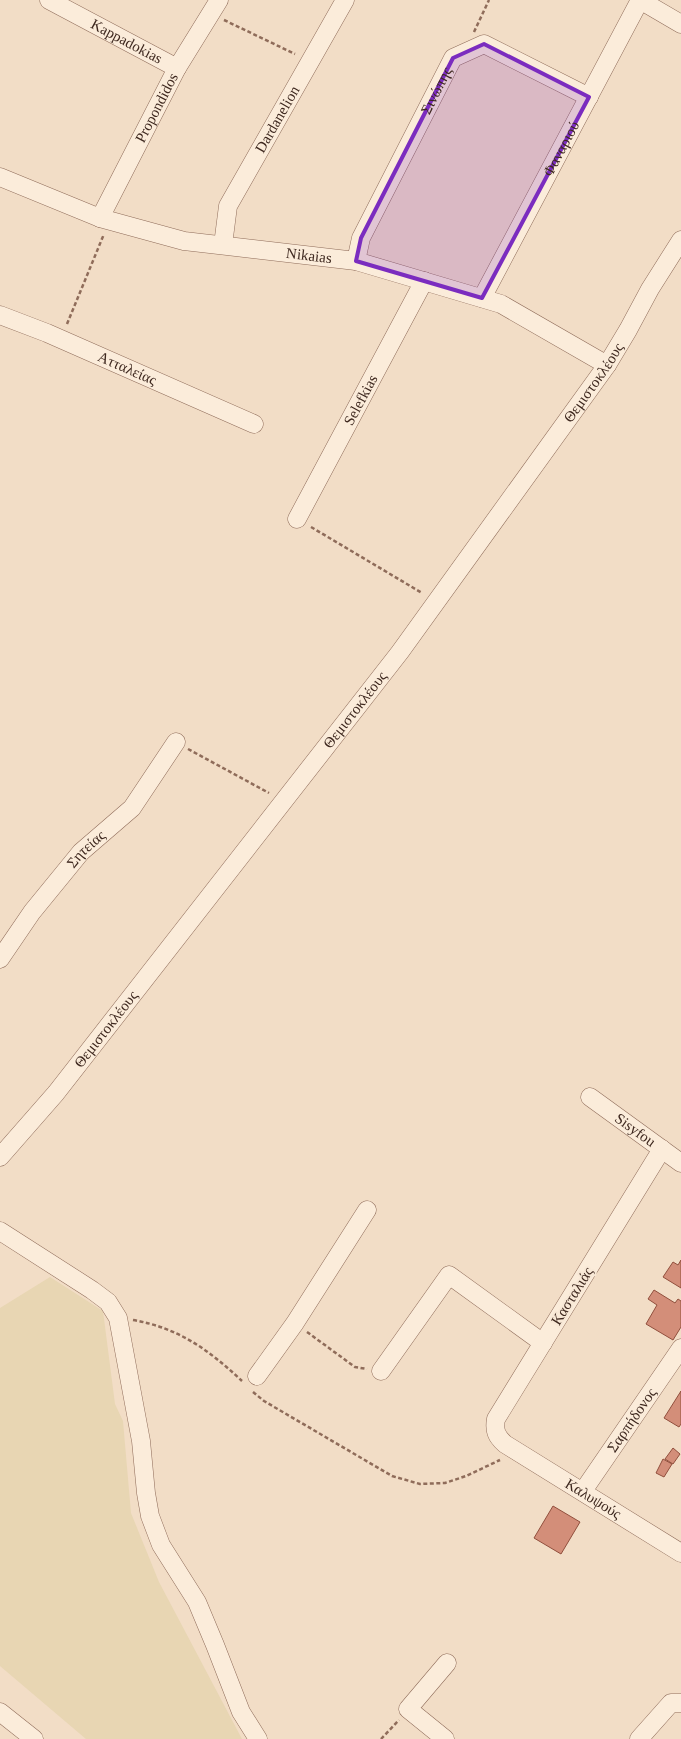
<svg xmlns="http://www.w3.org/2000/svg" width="681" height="1739" font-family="Georgia,serif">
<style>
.farmland{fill:#e8d6b3}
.building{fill:#d38e79;stroke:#914f3d}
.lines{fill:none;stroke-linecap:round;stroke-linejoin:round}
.minor-casing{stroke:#8f6c5a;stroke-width:19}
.path{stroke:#8f6c5a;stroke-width:2.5;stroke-dasharray:4 2.5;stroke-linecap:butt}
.minor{stroke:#fbecda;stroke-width:18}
.marked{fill:#7b2cbf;fill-opacity:0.2;stroke:#7b2cbf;stroke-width:4;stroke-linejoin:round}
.labels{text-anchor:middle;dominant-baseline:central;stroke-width:4;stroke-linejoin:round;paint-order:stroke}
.street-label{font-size:15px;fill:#3e281f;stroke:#f8e8d6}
</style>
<rect width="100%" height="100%" fill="#f2ddc6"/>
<path class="farmland" d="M50 1277 103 1311 115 1404 123 1421 131 1513 159 1582 242 1739H86L0 1666V1308Z"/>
<path class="building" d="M681 1260V1288L663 1277 673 1262 678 1265Z
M654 1290 675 1303 678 1299 681 1301V1327L673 1340 646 1324 657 1305 648 1299Z
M681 1391V1424L679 1427 664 1418Z
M673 1448 680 1454 673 1464 665 1459Z
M663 1459 672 1464 664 1477 656 1473Z
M553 1506 580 1522 561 1554 534 1538Z"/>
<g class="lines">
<g class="minor-casing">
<g id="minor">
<path id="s1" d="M49 0 177 68"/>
<path d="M640 0 681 24"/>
<path id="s2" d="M0 177 100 218 184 241 356 261 501 304 607 365"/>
<path id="s3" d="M100 218 177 68 219 0"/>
<path id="s4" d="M223 245 228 206 345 0"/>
<path id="s5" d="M356 261 361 238 453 58 484 44 589 97"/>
<path id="s6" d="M482 298 640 0"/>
<path id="s7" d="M0 315 47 333 254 424"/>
<path id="s8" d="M297 519 424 281"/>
<path id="s9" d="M0 959 32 912 81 852 132 808 176 742"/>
<path id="s10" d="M590 1097 681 1163"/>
<path id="s11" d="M662 1149 496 1419C494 1430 496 1436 505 1444L681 1553"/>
<path id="s12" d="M0 1157 56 1093 400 652 607 365 628 330 650 289 681 240"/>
<path d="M0 1231 92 1290 108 1302 118 1318 141 1441 146 1493 150 1516 161 1545 197 1602 215 1645 241 1712 258 1739"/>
<path d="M381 1371 449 1275 543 1343"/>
<path d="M257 1376 295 1323 367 1210"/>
<path id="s13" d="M583 1491 681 1348"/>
<path d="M0 1712 34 1739"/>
<path d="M445 1739 408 1709 447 1663"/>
<path d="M639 1739 671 1703H681"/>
</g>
</g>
<path class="path" d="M224 20 295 54
M474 32 489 0
M67 324 104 234
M311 527 422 593
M188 749 269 793
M133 1320C179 1328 209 1350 242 1381
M307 1332 355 1367 367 1369
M253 1392 264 1401 392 1476 420 1484 445 1483 466 1476 500 1460
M381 1739 399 1720"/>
<use href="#minor" class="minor"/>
</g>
<path class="marked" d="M484 44 589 97 482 298 356 261 361 238 453 58Z"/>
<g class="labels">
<g class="street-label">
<text stroke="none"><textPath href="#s1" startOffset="88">Kappadokias</textPath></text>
<text stroke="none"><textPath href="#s5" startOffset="189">Σινώπης</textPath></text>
<text stroke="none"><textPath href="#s3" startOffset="124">Propondidos</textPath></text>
<text stroke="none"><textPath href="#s4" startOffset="139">Dardanelion</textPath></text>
<text stroke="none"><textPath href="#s6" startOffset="169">Φαναριού</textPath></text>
<text stroke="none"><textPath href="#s2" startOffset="321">Nikaias</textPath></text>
<text stroke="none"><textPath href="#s7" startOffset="138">Ατταλείας</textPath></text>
<text stroke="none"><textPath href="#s12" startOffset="976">Θεμιστοκλέους</textPath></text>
<text stroke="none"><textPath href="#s8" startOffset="135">Selefkias</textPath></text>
<text stroke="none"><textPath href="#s12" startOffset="571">Θεμιστοκλέους</textPath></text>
<text stroke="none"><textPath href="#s9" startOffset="140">Σητείας</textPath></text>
<text stroke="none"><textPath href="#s12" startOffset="166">Θεμιστοκλέους</textPath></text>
<text stroke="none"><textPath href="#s10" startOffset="56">Sisyfou</textPath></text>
<text transform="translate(572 1296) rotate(-58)">Κασταλιάς</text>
<text stroke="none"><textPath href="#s13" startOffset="86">Σαρπήδονος</textPath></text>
<text stroke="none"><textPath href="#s11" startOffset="449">Καλυψούς</textPath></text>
</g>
</g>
</svg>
